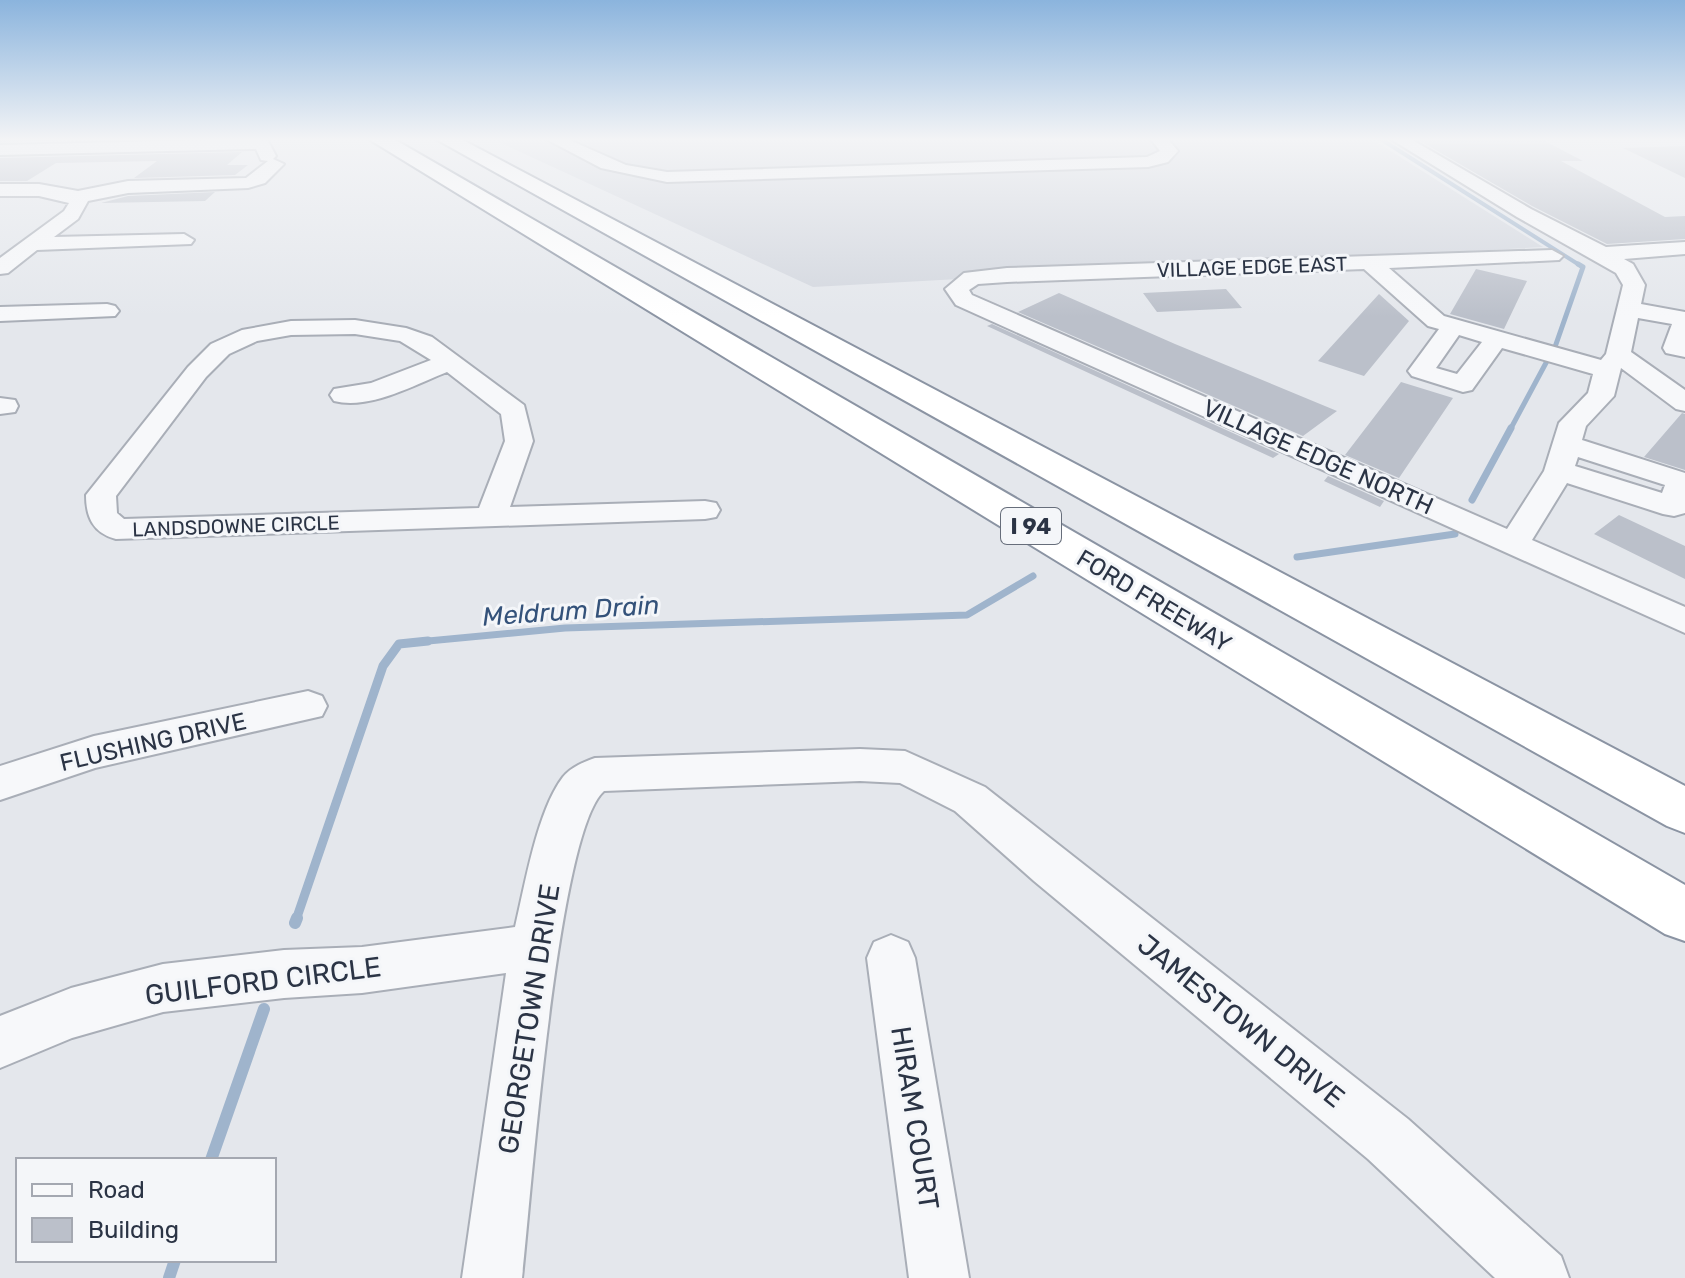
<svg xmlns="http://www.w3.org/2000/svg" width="1685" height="1278" font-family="Rubik,sans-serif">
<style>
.built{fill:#d2d6de}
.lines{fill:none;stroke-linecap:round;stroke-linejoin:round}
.stream-far4{stroke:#9fb4cc;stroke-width:4}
.stream-far3{stroke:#9fb4cc;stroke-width:5}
.stream-far2{stroke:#9fb4cc;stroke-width:7}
.stream-far1{stroke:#9fb4cc;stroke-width:9}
.stream{stroke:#9fb4cc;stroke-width:12}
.building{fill:#bbc0ca}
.minor-casing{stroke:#a9aeb7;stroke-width:4}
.highway-casing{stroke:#8b94a3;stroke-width:4}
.minor{fill:#f7f8fa;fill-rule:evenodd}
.highway{fill:#fff;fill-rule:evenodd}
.labels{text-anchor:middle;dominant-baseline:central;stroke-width:6;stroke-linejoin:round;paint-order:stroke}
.far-street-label{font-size:20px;fill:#2b3445;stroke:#f4f6f9}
.shield{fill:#f4f6f9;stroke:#676e7b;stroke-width:2}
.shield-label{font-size:22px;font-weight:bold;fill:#2b3445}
.street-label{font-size:24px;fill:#2b3445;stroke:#f4f6f9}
.water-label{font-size:26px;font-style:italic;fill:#34527a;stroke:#f4f6f9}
.near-street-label{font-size:28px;fill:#2b3445;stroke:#f4f6f9}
</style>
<rect width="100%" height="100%" fill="#e4e7ec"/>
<path class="built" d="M490 138H1370L1543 247 813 287Z"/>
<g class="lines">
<path class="stream-far4" d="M1379 138 1581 266"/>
<path class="stream-far3" d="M1555 347 1583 267 1578 264
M1510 430 1547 361"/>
<path class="stream-far2" d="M1472 500 1511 428
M1297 557 1455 534
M407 643 565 628 967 615 1033 576"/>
<path class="stream-far1" d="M296 920 383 666 399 644 428 641"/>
<path class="stream" d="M295 923 297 918
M211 1160 264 1009
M169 1278 175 1260"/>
</g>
<path class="building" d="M0 138H166L0 142Z
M1415 138H1539L1583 161H1561L1665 217 1685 216V239L1607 244 1532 206Z
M1685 146V178L1623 148Z
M242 152 227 165H248L235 175 134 178 157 161 56 163 27 181H0V158Z
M215 192 205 201 101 203 128 196Z
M1476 269 1527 281 1504 329 1450 314Z
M1226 289 1242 308 1157 312 1143 293Z
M1059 293 1175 344 1337 411 1303 436 1018 312Z
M1379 294 1409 321 1364 376 1318 361Z
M992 324 1279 454 1273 458 987 326Z
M1401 382 1453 398 1399 478 1345 455Z
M1682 413 1685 414V470L1644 457Z
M1328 476 1384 501 1380 507 1324 481Z
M1619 515 1685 546V579L1594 534Z"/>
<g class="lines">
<g class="minor-casing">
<path id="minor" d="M544 138H565L626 165 667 172 1147 157 1160 151 1150 138H1167L1178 151 1168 162 1148 167 667 182 601 168Z
M1389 138H1409L1531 209 1606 247 1685 242V254L1624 259 1633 264 1645 285 1641 304 1685 312V357L1666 353 1663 348 1672 324 1638 318 1631 352 1685 390V411L1676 409 1621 368 1614 396 1586 426 1582 440 1685 473V513L1674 516 1663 514 1567 483 1532 540 1685 607V633L956 305 945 289 964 273 1007 268 1552 250 1563 256 1559 260 1389 268 1444 316 1601 360 1606 354 1623 285 1616 273 1517 217ZM1364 269 1428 326 1439 329 1408 371 1412 376 1463 392 1472 390 1502 348 1593 374 1588 393 1559 423 1544 471 1507 529 972 295 969 290 978 284 1007 282ZM1459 335 1482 342 1457 374 1436 368ZM1578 457 1665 485 1662 493 1575 466Z
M251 139 268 141 276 156 273 159 284 164 265 183 248 188 128 193 88 201 78 219 54 237 184 234 194 240 191 244 37 250 8 273 0 274V258L64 211 69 203 39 196H0V184H39L78 191 128 181 246 178 268 161 261 160 256 149H251L0 155V145Z
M107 304 115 306 119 311 115 316 0 321V307Z
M355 320 406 328 432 337 524 405 533 441 510 507 705 501 716 503 720 510 716 517 705 519 116 539C93 533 86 517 86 495L188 367 211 344 242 330 291 321ZM355 334 400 341 431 360 371 383 334 389 330 395 334 401C370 410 414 385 447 372L501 414 505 441 479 508 124 519 117 513 116 496 206 377 229 354 257 341 291 335Z
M0 398 15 400 18 406 15 412 0 414Z
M308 691 322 696 327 706 322 716 95 768 0 800V766L94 736Z
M860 749 905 751 985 787 1408 1119 1561 1256 1569 1278H1495L1368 1159 1034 881 955 811 900 783 860 781 604 791C557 832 531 1198 522 1278H462L506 973 362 993 284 998 163 1012 72 1038 0 1068V1016L71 988 163 964 284 950 362 947 515 927C525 885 537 811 563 777 571 767 584 762 595 758Z
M891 935 908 942 915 958 969 1278H909L867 958 874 942Z"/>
</g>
<g class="highway-casing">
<path id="highway" d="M367 138H392L1685 885V941L1665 934Z
M434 138H459L1685 786V833L1667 826Z"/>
</g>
<use href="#minor" class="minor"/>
<use href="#highway" class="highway"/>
</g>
<linearGradient id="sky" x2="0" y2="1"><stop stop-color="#8bb4dd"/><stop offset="0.44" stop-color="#f3f4f6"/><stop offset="1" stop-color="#f3f4f6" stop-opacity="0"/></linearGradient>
<rect width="1685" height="317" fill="url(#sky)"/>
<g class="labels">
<g class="far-street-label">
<text transform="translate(1252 267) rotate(-2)">VILLAGE EDGE EAST</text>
<text transform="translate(236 526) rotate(-2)">LANDSDOWNE CIRCLE</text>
</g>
<rect class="shield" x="1001" y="508" width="60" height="36" rx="6"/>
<g class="shield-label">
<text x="1031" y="526">I 94</text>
</g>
<g class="street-label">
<text transform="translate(1318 457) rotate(24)">VILLAGE EDGE NORTH</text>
<text transform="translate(1154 601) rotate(31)">FORD FREEWAY</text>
<text transform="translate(153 742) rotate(-13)">FLUSHING DRIVE</text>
</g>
<g class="water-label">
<text transform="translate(571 611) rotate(-4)">Meldrum Drain</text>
</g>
<g class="near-street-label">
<text transform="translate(263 981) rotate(-7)">GUILFORD CIRCLE</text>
<text transform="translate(529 1019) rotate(-81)">GEORGETOWN DRIVE</text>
<text transform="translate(1241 1021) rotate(39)">JAMESTOWN DRIVE</text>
<text transform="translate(915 1118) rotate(81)">HIRAM COURT</text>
</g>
</g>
<rect x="16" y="1158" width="260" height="104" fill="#f4f6f9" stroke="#a4a8b1" stroke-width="2"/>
<rect x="32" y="1184" width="40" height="12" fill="#f7f8fa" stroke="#a4a8b1" stroke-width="2"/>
<text x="88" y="1198" font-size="24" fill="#2b3445">Road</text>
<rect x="32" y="1218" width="40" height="24" fill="#bbc0ca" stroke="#a4a8b1" stroke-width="2"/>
<text x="88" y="1238" font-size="24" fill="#2b3445">Building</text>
</svg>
